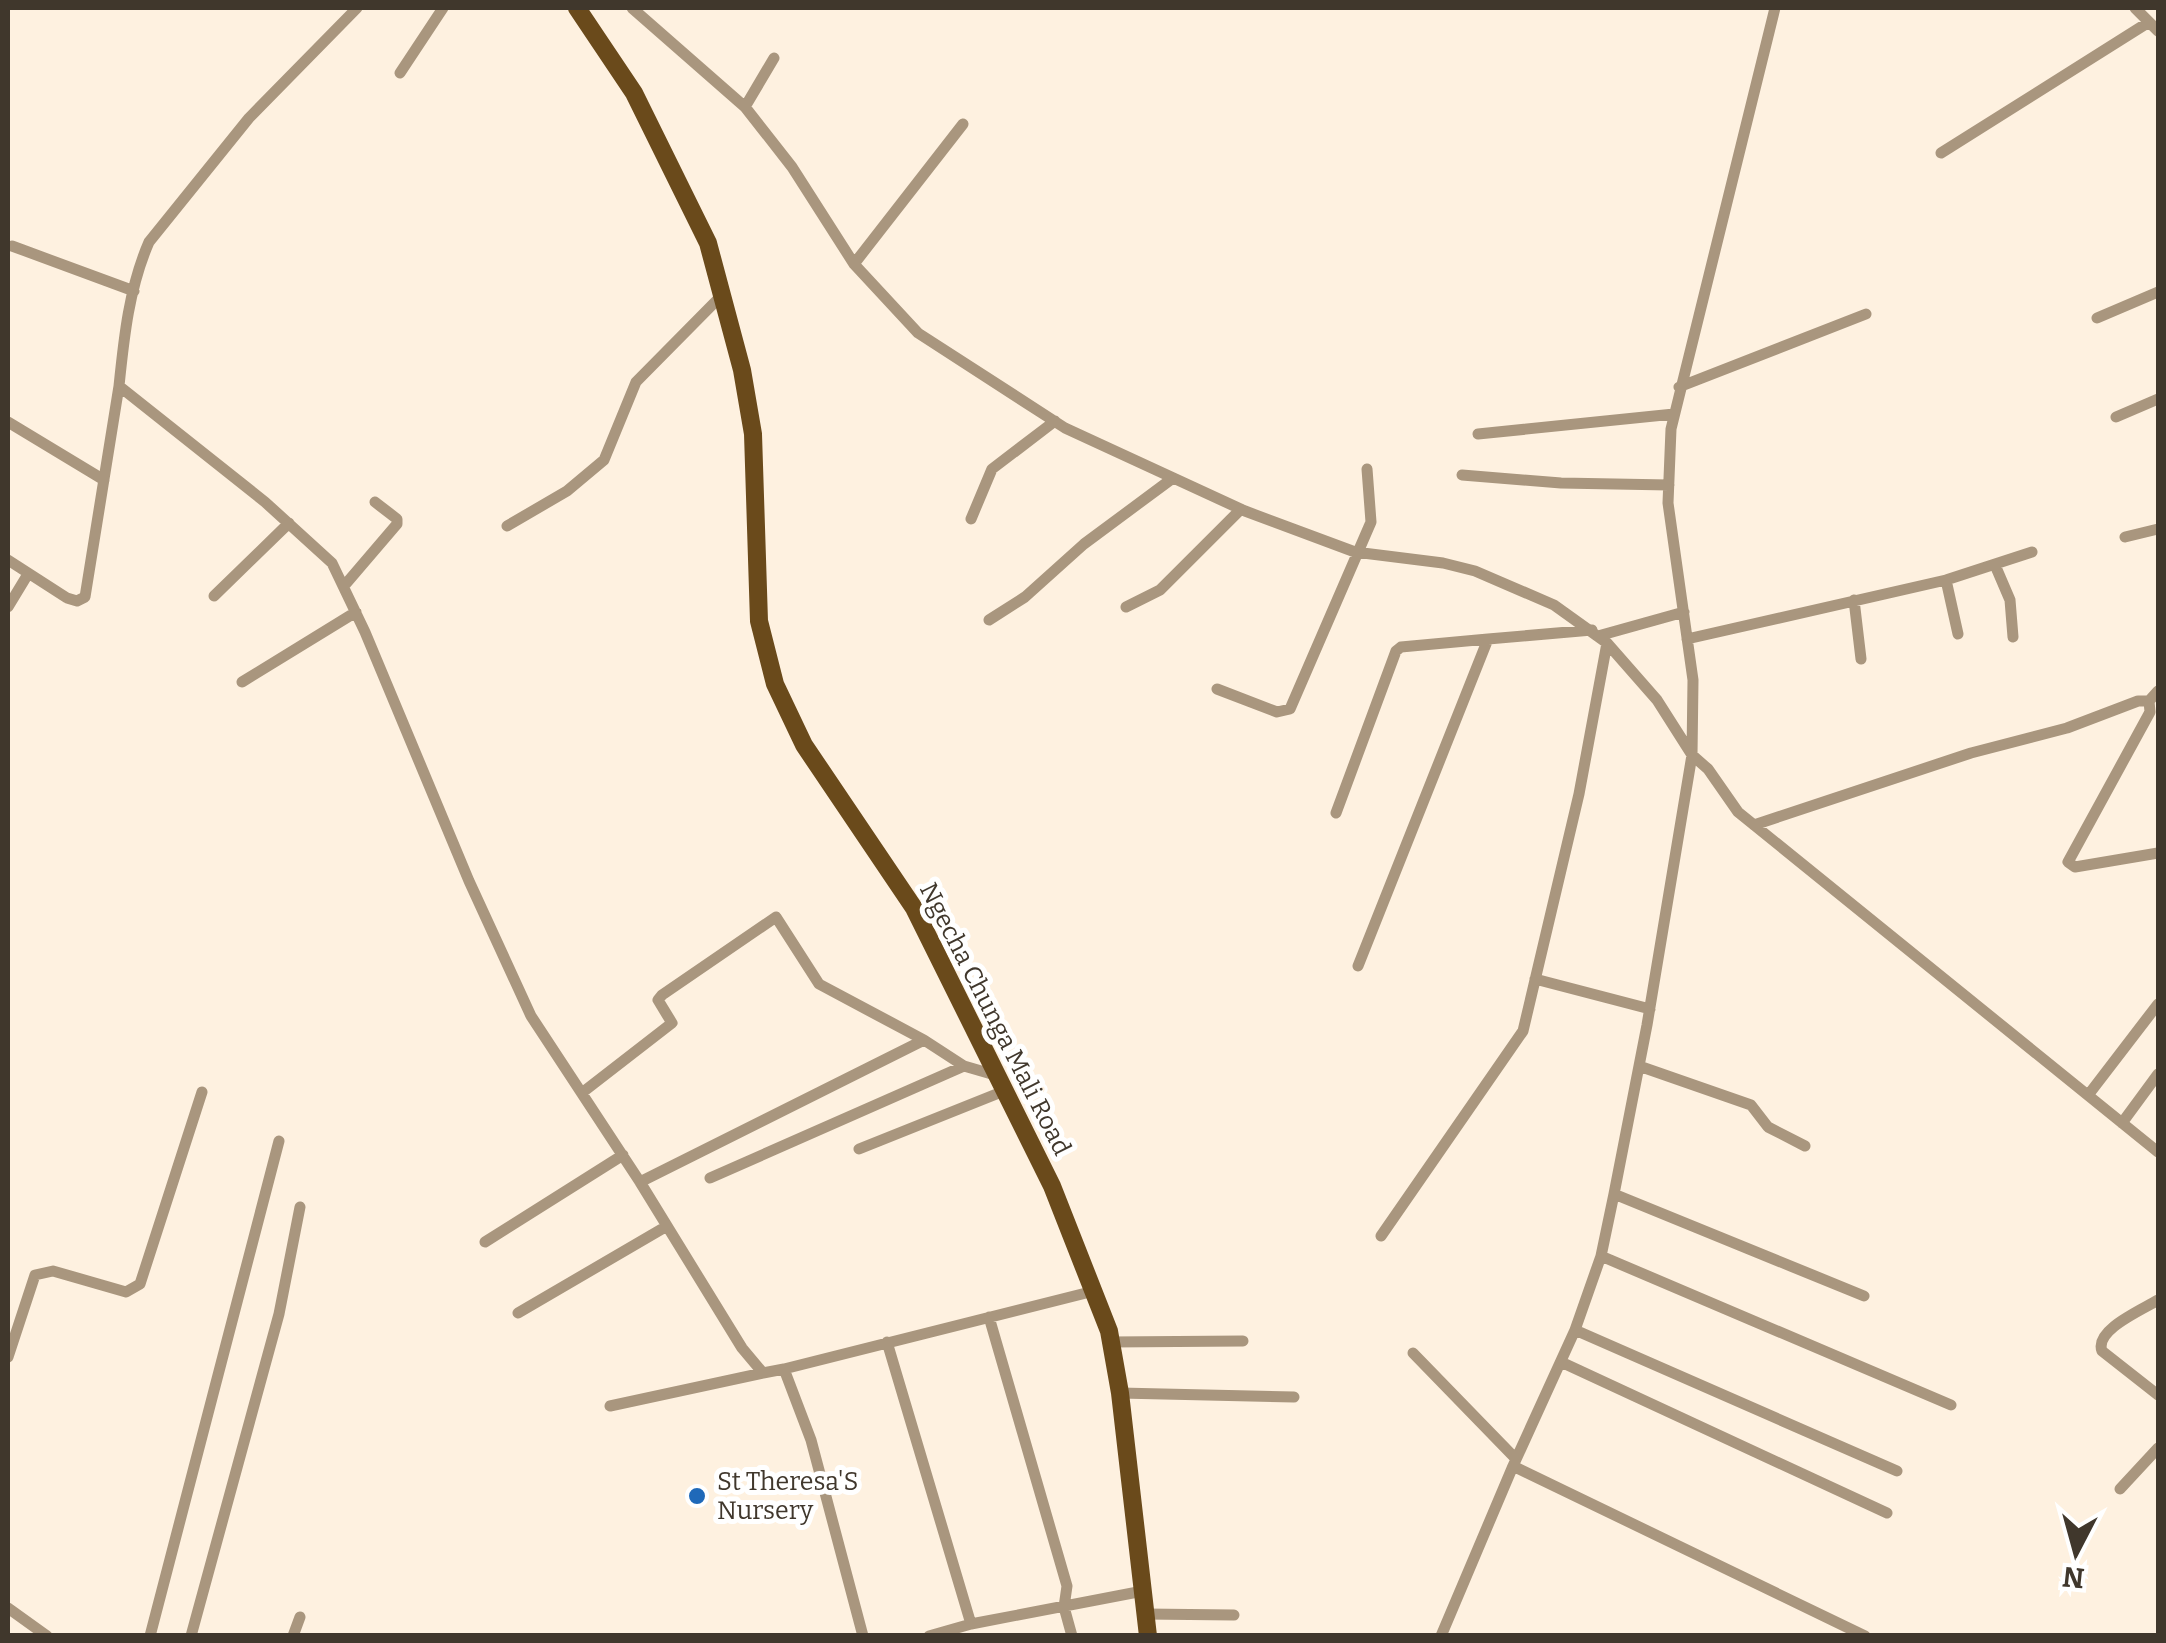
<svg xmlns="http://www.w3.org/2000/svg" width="2166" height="1643" font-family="Bitter,serif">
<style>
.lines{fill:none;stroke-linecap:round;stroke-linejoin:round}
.minor{stroke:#a9967e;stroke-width:11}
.primary{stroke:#6a4a1b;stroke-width:18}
.poi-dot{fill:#1f69b9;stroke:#fff;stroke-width:4}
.labels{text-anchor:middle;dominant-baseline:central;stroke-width:10;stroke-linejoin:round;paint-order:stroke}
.street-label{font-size:25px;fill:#40372c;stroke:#fff}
.poi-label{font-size:25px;fill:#40372c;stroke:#fff;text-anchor:start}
</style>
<rect width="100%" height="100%" fill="#fef1e0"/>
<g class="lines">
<path class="minor" d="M357 8 249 118 149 242C129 288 124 337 119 386L265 502 332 563 365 632 469 881 531 1016 640 1182 742 1348 763 1373 784 1369
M632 8 745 107 792 167 854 264 918 333 1065 428 1245 511 1355 552 1443 563 1475 571 1554 605 1607 643 1657 700 1692 755 1708 769 1738 812 2158 1152
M2135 8 2158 31
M400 73 443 8
M745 107 774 58
M1941 153 2149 22
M12 246 134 291
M854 264 963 124
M2097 318 2158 292
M1679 387 1866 314
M2116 417 2158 399
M8 422 104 480
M1478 434 1674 414
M1462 475 1561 483 1669 485
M971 519 992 469 1055 421
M507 526 567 491 604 460 636 382 722 295
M2125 537 2158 529
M8 560 67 598 77 601 85 597 119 386
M1995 565 2010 600 2013 637
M1946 580 1958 634
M344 586 397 524V519L375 502
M214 596 289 523
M1854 600 1861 659
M8 607 28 574
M1126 607 1160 590 1241 509
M989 620 1025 597 1084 544 1173 478
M1598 636 1684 612
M1687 639 1946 580 2032 552
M242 682 356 612
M1217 689 1277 712 1290 709 1371 522 1367 469
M2149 701 2150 712 2068 862 2075 867 2158 853
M1336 813 1396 651 1401 647 1488 639
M1754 825 1971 753 2067 728 2138 701H2149L2158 691
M1358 966 1488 639 1592 630
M1535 979 1650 1009
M1639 1066 1751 1105 1768 1127 1805 1146
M583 1092 672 1023 658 1000 662 995 776 917 819 984 924 1040
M2089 1094 2158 1004
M2122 1123 2158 1074
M859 1149 1004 1091
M710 1178 964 1066
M640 1182 924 1040 964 1066 995 1075
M1614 1194 1864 1296
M1381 1236 1523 1031 1579 794 1607 643
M485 1242 623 1155
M1601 1256 1951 1405
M2158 1300C2142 1310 2094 1330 2102 1351L2158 1395
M518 1313 667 1226
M989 1317 1067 1586 1064 1607 1072 1636
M1575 1330 1897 1471
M887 1342 971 1624
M1111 1342 1243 1341
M1413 1353 1516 1459
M8 1357 35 1275 53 1271 126 1292 140 1284 202 1092
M1561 1362 1887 1513
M1120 1393 1294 1397
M610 1406 763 1373
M1513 1466 1865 1636
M2120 1489 2158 1448
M8 1608 47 1636
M1145 1614 1234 1615
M150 1636 279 1141
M191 1636 279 1314 300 1207
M293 1636 300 1617
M863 1636 811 1440 784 1369 1094 1291
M929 1636 971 1624 1143 1591
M1441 1636 1513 1466 1575 1330 1601 1256 1614 1194 1647 1025 1692 755 1693 680 1668 503 1671 429 1775 8"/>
<path class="primary" d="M577 8 634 93 708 243 742 370 753 434 759 621 775 684 804 745 914 908 1052 1186 1109 1331 1120 1393 1148 1636"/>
</g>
<circle class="poi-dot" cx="697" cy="1496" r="10"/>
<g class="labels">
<g class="street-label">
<text transform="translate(995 1019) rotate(63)">Ngecha Chunga Mali Road</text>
</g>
<g class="poi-label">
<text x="717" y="1482">St Theresa'S<tspan x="717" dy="29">Nursery</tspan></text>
</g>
</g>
<rect width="2166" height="1643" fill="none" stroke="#40372c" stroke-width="20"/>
<g transform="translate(2076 1553) rotate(186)" stroke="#ffffff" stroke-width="8" paint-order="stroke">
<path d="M0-8L18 38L0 25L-18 38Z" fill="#40372c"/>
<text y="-15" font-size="28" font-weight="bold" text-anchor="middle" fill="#40372c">N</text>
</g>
</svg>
